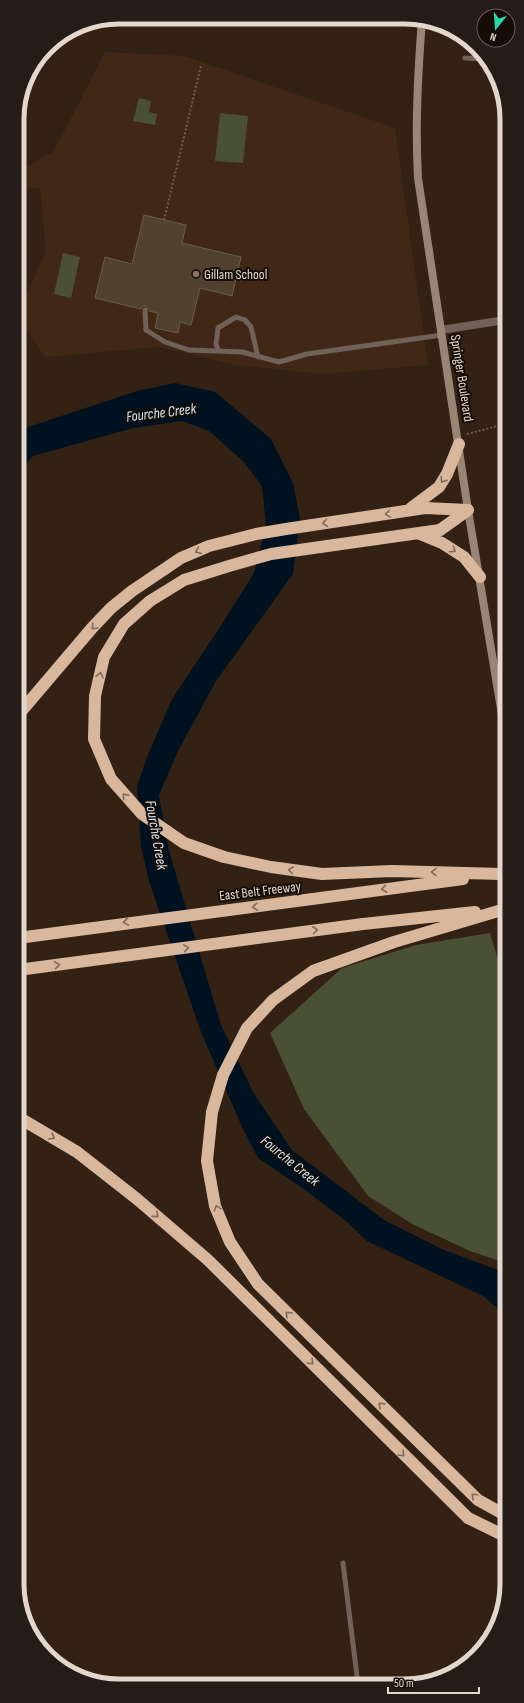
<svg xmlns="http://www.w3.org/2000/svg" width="524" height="1703" font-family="'Sofia Sans Condensed',sans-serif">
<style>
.built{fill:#412816}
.green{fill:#495033}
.water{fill:#001220}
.building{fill:#50422e;stroke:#6b5c47}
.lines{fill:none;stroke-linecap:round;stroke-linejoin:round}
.path{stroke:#6c5c4f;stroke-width:2;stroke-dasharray:2 2;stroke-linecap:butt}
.lane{stroke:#706258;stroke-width:5}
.street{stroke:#706258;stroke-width:8}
.secondary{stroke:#9a8574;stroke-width:8}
.highway{stroke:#d8b79d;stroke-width:12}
.oneway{stroke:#806a5a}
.education-dot{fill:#8d6e63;stroke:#150c07;stroke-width:1.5}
.labels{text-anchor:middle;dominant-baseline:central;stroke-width:4;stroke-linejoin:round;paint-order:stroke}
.poi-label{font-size:14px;fill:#e3d6cd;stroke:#150c07;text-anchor:start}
.street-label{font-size:14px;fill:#e3d6cd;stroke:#150c07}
.water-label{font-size:15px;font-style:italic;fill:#d0e6f6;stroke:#150c07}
.rim{fill:none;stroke:#e3d6cd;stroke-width:5}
</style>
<rect width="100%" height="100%" fill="#332113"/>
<path class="built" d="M105 52 184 56 395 128 428 365 320 374 236 365 159 347 45 357 17 314 46 252 40 188 17 187V172L54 151Z"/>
<path class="green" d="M139 98 151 101 149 112 157 114 155 125 133 121Z
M220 113 248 116 243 163 215 161Z
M63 253 80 257 71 298 54 294Z
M490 933 506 986V1263L470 1251 414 1225 368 1196 304 1109 270 1033 342 968 416 945Z"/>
<path class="water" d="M175 383 215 392 271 439 293 483 300 518 293 574 216 681 178 751 159 795 169 851 221 1025 254 1094 292 1150 384 1220 444 1250 506 1273V1315L483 1296 367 1241 347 1222 304 1189 258 1158 242 1127 201 1032 149 881 141 846 137 786 147 757 172 699 220 627 254 573 266 526 262 486 244 462 209 431 182 421 133 428 33 456 18 474V428L22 429 137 391Z"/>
<path class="building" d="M144 215 186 225 182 243 241 257 232 296 200 288 191 325 180 322 178 333 155 328 158 313 149 311 146 306H143L141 309 95 298 105 257 132 264Z"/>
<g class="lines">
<path class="path" d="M501 111H505
M164 220 201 66
M467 434 505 424"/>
<path class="lane" d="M465 58 483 59
M145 310 146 330 165 342 189 350 242 352 279 362 307 354 442 335
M504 321 505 327
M219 351 216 345 218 328 236 317 245 320 251 327 258 357
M343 1563 358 1684"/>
<path class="street" d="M441 330 505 320"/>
<path class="secondary" d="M422 19C418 73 415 124 418 178L468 510 506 739"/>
<path class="highway" d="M411 508 439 487 447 474 459 444
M468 510 440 530 271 554 229 566 184 580 150 601 124 624 104 657 95 696 94 739 111 779 142 814 184 843 224 857 271 867 322 874 392 871 501 874
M420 534 442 543 464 557 480 577
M18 715 92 628 111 608 132 591 181 558 209 546 256 534 286 529 425 508 468 510
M505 909 394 942 313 971 273 1000 247 1028 223 1075 212 1112 207 1161 215 1206 230 1242 258 1284 478 1500 507 1516
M18 938 463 879
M18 970 363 924 475 912
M18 1117 77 1152 137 1199 208 1260 468 1518 507 1537"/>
</g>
<defs><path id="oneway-chevron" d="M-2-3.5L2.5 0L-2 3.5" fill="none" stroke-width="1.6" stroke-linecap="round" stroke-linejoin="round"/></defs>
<g class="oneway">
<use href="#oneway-chevron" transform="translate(443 480) rotate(122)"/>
<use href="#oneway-chevron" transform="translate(388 514) rotate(171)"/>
<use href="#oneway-chevron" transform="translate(325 523) rotate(172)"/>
<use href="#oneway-chevron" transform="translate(453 550) rotate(34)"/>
<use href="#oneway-chevron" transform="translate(198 551) rotate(156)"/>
<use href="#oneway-chevron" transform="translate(94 627) rotate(133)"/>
<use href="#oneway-chevron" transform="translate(100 675) rotate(-77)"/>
<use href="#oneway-chevron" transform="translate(125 796) rotate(-131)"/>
<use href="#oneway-chevron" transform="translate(291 870) rotate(-172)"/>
<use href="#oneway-chevron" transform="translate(434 872) rotate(-179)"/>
<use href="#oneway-chevron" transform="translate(384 889) rotate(172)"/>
<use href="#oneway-chevron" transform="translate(255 907) rotate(173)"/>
<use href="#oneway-chevron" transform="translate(126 922) rotate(171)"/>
<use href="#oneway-chevron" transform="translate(315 930) rotate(-8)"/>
<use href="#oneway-chevron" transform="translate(186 948) rotate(-8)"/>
<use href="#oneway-chevron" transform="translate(57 965) rotate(-8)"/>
<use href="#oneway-chevron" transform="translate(52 1137) rotate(31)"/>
<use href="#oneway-chevron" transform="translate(217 1208) rotate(-107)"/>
<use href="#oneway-chevron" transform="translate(156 1215) rotate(41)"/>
<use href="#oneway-chevron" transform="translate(288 1314) rotate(-136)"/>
<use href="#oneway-chevron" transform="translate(311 1362) rotate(45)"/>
<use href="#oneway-chevron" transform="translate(381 1405) rotate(-136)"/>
<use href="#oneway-chevron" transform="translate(402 1454) rotate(45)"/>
<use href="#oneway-chevron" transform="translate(474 1496) rotate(-137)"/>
</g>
<circle class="education-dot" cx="196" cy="274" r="4"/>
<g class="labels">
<g class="poi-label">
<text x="204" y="274">Gillam School</text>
</g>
<g class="street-label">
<text transform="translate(462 378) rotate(81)">Springer Boulevard</text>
<text transform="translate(260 891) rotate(-7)">East Belt Freeway</text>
</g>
<g class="water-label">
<text transform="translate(161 413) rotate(-7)">Fourche Creek</text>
<text transform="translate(156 835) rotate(80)">Fourche Creek</text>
<text transform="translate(290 1161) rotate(39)">Fourche Creek</text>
</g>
</g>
<path d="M0 0H524V1703H0ZM119 24H405A95 95 0 0 1 500 119V1584A95 95 0 0 1 405 1679H119A95 95 0 0 1 24 1584V119A95 95 0 0 1 119 24Z" fill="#251c17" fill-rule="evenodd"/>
<path class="rim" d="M119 24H405A95 95 0 0 1 500 119V1584A95 95 0 0 1 405 1679H119A95 95 0 0 1 24 1584V119A95 95 0 0 1 119 24Z"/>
<g transform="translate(496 28) rotate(197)"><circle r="19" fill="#150c07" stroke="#675d56"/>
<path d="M0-3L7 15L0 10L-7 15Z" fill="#2ad5ac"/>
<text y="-6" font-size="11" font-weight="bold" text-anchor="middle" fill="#e3d6cd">N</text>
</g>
<path d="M388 1687v6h91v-6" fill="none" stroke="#e3d6cd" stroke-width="2"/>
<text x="394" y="1687" font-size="12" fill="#e3d6cd" stroke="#150c07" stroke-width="3" paint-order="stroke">50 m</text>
</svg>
